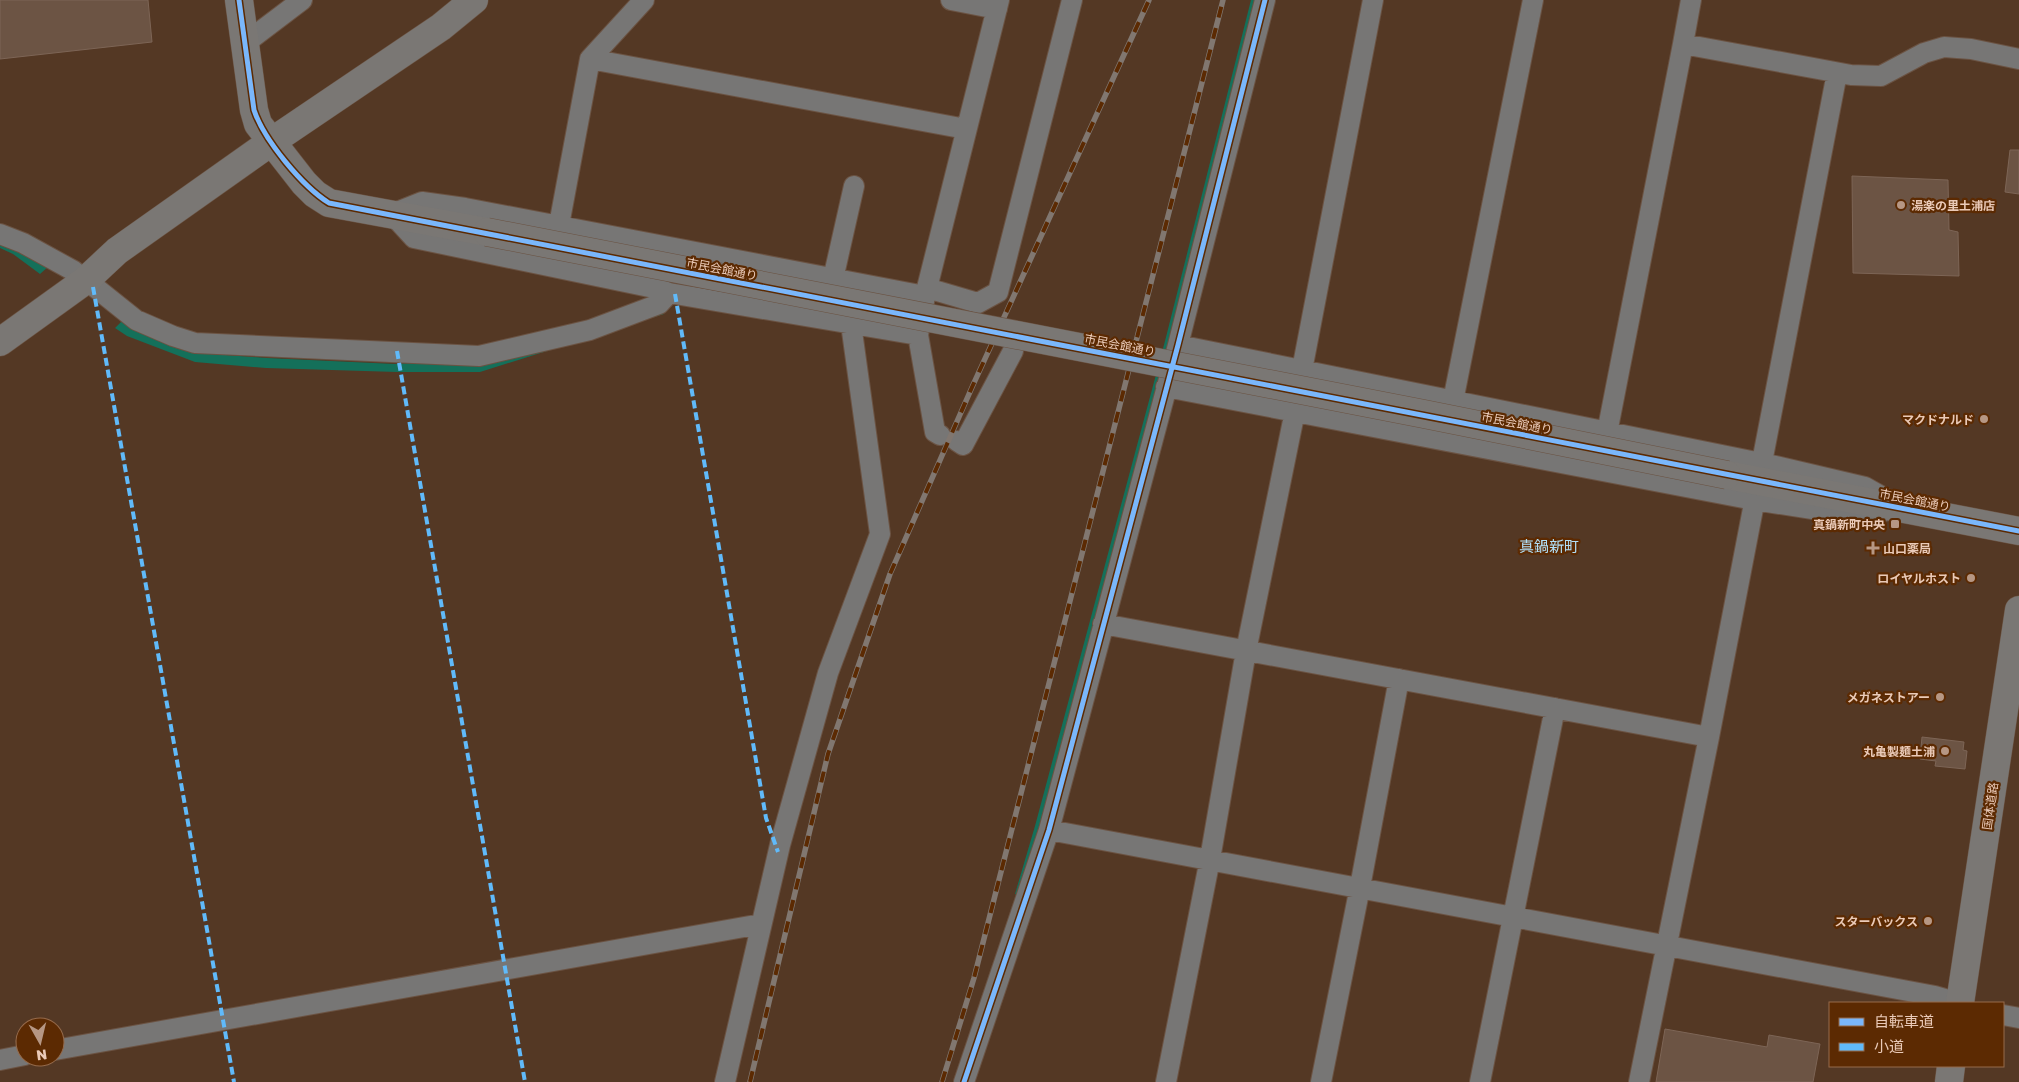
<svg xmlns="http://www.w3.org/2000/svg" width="2019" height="1082" font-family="'Golos Text','Noto Sans JP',sans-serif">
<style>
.water{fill:#14705a}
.building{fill:#6c5444;stroke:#7d6556}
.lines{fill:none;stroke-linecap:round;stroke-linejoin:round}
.street-casing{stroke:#6b5343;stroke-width:22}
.secondary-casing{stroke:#6b5343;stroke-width:29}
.street{stroke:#777675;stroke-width:20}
.secondary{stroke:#7a7774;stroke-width:28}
.rail-casing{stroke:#817770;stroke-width:5.5}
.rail{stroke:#5c2a02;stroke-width:4;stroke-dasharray:11;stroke-linecap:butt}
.secondary-bridge-casing{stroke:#6b5343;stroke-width:29;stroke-linecap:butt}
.secondary-bridge{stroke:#7a7774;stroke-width:28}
.quiet{stroke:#60bafa;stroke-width:4;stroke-dasharray:8 4;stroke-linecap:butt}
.cycleway-casing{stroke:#5c2a02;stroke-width:8}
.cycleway{stroke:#7ab7fb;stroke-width:5}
.poi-dot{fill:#b69784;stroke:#5c2a02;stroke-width:2}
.labels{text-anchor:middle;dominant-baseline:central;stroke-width:4.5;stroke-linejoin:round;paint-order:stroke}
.poi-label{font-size:12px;font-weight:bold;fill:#eacab8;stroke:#5c2a02;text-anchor:end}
.street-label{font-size:12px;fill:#eacab8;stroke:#5c2a02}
.quarter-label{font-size:15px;fill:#b1e0f9;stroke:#5c2a02}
</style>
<rect width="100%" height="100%" fill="#543824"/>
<path class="water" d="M1251 0H1261L1023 896 1015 894 1035 826 1165 341Z
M0 238 49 266 40 274 13 254 0 248Z
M655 308 664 314 480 372H397L266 368 195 362 127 336 115 328 122 321 199 353 267 358 395 364 410 363Z"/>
<path class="building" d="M0 0H148L152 42 0 59Z
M2010 150H2019V194L2005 192Z
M1852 176 1948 180 1949 230 1958 232 1959 276 1853 273Z
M1922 737 1964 742 1963 750 1967 751 1965 769 1935 766 1936 761 1920 759Z
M1665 1029 1767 1047 1769 1035 1820 1044 1813 1082H1656Z"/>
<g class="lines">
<g class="street-casing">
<path id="street" d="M951 0 997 9
M1691 0 1683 44 1851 75 1881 76 1924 53 1944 47 1971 49 2019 59
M244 44 302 0
M590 59 966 129
M422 202 465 208 925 296 918 335 669 293 659 289 414 238 392 214Z
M559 225 590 59 644 0
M0 234 23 243 74 271
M833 279 854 186
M86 280 136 320 173 336 195 343 479 356 590 330 659 304 669 293
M927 288 978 303 998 292 1072 0
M925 296 999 0
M918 335 935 432 940 435
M1178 345 1771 465 1865 487 1888 500
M1302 370 1373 0
M1166 387 1754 500 1857 516 1889 510
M1453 401 1533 0
M1607 433 1683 44
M957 441 963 445 1013 351
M1103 624 1709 737
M1049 830 1935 996 1959 1003
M2003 1015 2019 1018
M55 1050 761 924
M0 1060 25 1055
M725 1082 780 845 828 673 880 534 851 324
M964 1082 1049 830 1178 345 1265 0
M1166 1082 1210 859 1246 651 1295 411
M1321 1082 1360 887 1399 679
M1480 1082 1555 708
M1639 1082 1709 737 1837 73"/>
</g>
<g class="secondary-casing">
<path id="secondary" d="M239 0 254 110 258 124 304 183 315 194 329 203 487 232
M0 342 86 280 117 251 271 142 441 27 474 0
M1727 475 2019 531
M1960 1003 2019 610
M1949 1082 1951 1066"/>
</g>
<use href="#street" class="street"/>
<use href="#secondary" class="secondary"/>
<g class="rail-casing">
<path id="rail" d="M750 1082 828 754 890 574 973 385 1149 0
M942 1082 974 978 1223 0"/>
</g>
<use href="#rail" class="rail"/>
<g class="secondary-bridge-casing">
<path id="secondary-bridge" d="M487 232 1424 414 1727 475"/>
</g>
<use href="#secondary-bridge" class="secondary-bridge"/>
<path class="quiet" d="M93 287 234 1082
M675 294 766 818 778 852
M397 351 525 1082"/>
<g class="cycleway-casing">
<path id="cycleway" d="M239 0 254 110C264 140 302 186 329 203L2019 531
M964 1082 1049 830 1178 345 1265 0"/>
</g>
<use href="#cycleway" class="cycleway"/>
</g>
<g class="poi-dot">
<circle cx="1901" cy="205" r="5"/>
<circle cx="1984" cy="419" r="5"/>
<rect x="1890" y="519" width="10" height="10" rx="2.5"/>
<path d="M1870.5 540.5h5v5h5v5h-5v5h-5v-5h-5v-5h5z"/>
<circle cx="1971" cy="578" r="5"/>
<circle cx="1940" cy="697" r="5"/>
<circle cx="1945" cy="751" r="5"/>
<circle cx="1928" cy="921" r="5"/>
</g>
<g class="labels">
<g class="poi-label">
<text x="1911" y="205" text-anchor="start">湯楽の里土浦店</text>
<text x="1974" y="419">マクドナルド</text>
<text x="1885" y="524">真鍋新町中央</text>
<text x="1883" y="548" text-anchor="start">山口薬局</text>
<text x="1961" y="578">ロイヤルホスト</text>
<text x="1930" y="697">メガネストアー</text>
<text x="1935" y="751">丸亀製麺土浦</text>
<text x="1918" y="921">スターバックス</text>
</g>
<g class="street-label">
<text transform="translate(722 269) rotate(11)">市民会館通り</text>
<text transform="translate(1120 345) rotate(11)">市民会館通り</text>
<text transform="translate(1517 423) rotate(11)">市民会館通り</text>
<text transform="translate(1915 500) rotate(11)">市民会館通り</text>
<text transform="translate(1990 806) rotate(-82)">国体道路</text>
</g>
<g class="quarter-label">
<text x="1549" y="546">真鍋新町</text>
</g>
</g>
<rect x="1829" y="1002" width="175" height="65" fill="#5c2a02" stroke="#956a4b"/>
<rect x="1839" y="1018" width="25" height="8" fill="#7ab7fb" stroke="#956a4b"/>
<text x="1874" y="1027" font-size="15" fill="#eacab8">自転車道</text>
<rect x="1839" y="1043" width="25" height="8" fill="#60bafa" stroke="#956a4b"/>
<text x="1874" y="1052" font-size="15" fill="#eacab8">小道</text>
<g transform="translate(40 1042) rotate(172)"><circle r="24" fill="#5c2a02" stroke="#956a4b"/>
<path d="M0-4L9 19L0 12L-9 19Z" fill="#b69784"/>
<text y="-8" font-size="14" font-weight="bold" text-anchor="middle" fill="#eacab8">N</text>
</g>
</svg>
